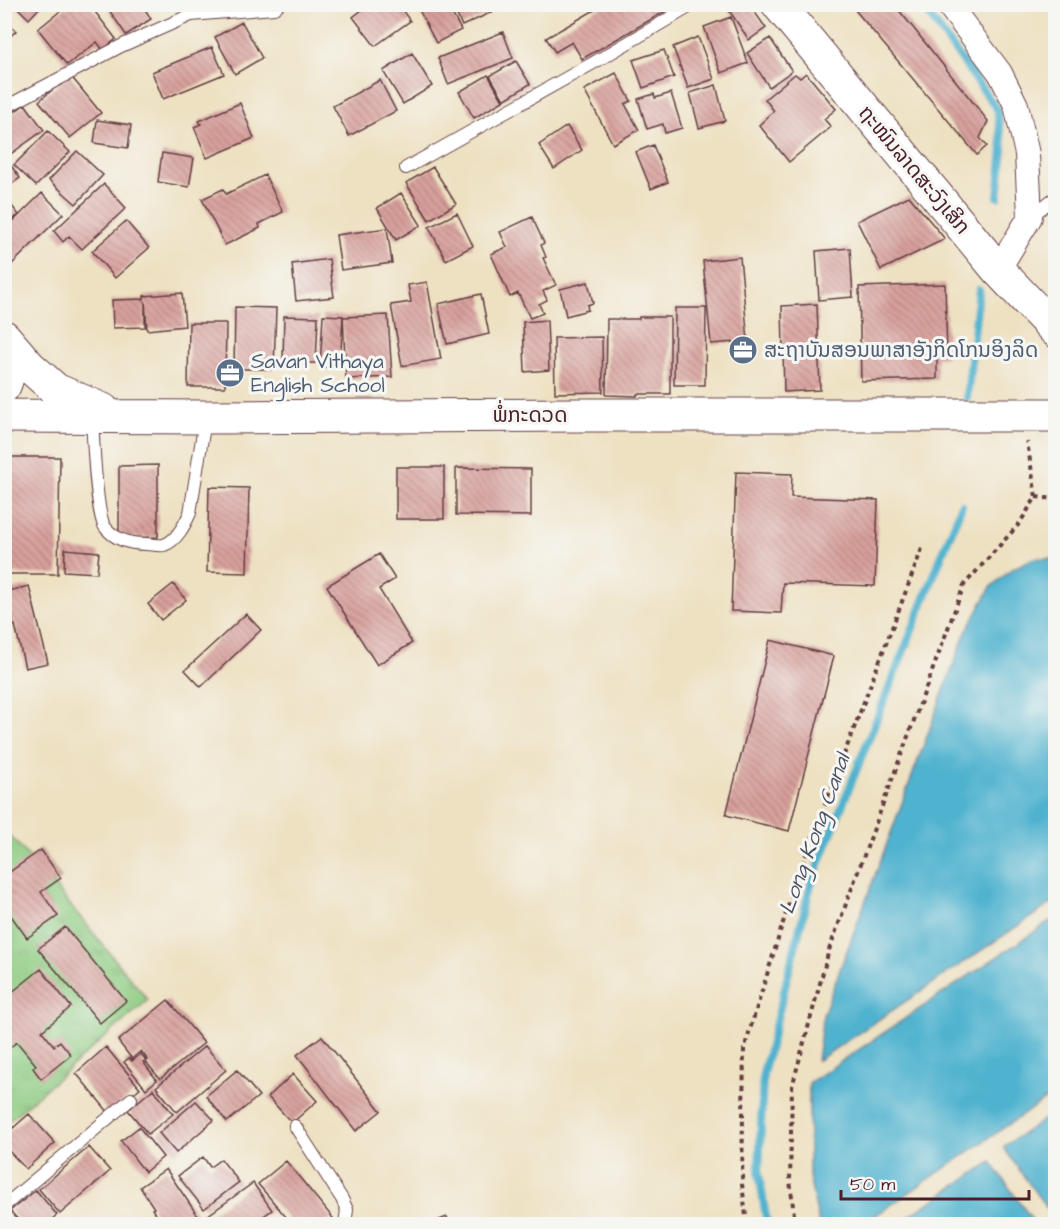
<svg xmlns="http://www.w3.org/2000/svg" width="1060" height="1229" font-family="'Architects Daughter','Noto Sans Lao',sans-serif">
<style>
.grass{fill:url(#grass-tufts);stroke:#6c7556;stroke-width:1.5}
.water{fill:#50b2cf;stroke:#4d687d;stroke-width:1.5}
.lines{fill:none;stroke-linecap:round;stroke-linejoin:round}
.stream{stroke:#50b2cf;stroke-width:8}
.building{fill:url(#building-back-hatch)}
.lane-casing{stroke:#633c42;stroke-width:14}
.street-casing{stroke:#633c42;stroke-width:26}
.secondary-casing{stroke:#633c42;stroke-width:35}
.primary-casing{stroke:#633c42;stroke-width:35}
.path{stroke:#633c42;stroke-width:4;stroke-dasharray:4.5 4.5;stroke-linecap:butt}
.lane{stroke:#fff;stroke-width:12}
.street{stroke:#fff;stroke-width:24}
.secondary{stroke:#fff;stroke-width:33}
.primary{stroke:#fff;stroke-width:33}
.labels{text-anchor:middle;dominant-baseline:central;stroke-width:6;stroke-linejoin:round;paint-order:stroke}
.street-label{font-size:21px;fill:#4a1f2b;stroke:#f6f6f2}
.service-label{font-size:21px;fill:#4e5e75;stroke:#f6f6f2;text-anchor:start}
.water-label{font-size:22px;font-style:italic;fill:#4c5264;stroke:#f6f6f2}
</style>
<defs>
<pattern id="grass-tufts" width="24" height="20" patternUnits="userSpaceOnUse" patternTransform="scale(1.5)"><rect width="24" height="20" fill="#8dcb81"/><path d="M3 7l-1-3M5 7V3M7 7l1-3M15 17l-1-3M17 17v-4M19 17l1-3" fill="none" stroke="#7bae70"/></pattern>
<pattern id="building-back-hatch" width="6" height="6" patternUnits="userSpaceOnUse" patternTransform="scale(1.5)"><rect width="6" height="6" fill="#d8a09c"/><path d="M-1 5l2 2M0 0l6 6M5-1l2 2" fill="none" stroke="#b1827f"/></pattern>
</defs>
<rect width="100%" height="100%" fill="#f6f6f2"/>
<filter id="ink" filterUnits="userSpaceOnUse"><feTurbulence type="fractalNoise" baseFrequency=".0167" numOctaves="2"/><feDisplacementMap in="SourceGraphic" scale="12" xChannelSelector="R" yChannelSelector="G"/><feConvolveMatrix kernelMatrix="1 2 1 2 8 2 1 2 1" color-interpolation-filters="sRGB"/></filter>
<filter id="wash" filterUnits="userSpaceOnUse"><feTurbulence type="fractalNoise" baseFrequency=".008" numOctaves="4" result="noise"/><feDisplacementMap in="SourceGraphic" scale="24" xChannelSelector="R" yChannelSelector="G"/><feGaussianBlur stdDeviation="1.35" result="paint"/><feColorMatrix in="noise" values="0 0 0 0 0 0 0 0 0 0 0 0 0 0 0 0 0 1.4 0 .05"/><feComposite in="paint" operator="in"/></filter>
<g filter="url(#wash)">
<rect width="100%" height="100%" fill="#eee1c2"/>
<path class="grass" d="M4 829 30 858 41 850 61 878 53 884 148 1000 5 1124Z"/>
<path class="water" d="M1034 558 1055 559V901L817 1061 823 1015 965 634 991 587 1012 569Z
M1055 918V1093L863 1224H819L809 1176V1083Z
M1055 1112V1220L1003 1147Z
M991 1162 1035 1224H897Z"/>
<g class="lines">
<path class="stream" d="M921 4 997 109 1003 150 998 197
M967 397 979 290
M767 1224 759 1173 763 1074 811 884 962 505"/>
</g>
<g id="blocks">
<path class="building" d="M14 4H43L29 19Z
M69 4H89L116 39 103 50 97 42 67 65 38 29Z
M117 4H142L151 19 126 35 109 10Z
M370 4H398L410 21 375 46 353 17Z
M416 4H447L461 30 436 43Z
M452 4H489L492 12 462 26Z
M605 4H678L582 59 572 42 555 52 546 38Z
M734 4H749L766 28 749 40 728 9Z
M850 4H894L988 121 980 138 987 146 977 155Z
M731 17 748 63 721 73 704 27Z
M4 19 16 31 4 42Z
M242 22 262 58 235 74 215 37Z
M503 32 513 58 448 84 438 58Z
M698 37 714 79 688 88 673 47Z
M770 38 792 71 769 87 747 53Z
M212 47 224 74 163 99 152 72Z
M664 50 674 77 643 88 633 60Z
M412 53 432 86 403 104 383 71Z
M516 61 530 84 504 100 490 76Z
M616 73 631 101 625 104 639 130 613 144 584 90Z
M806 73 836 109 824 119 831 127 789 162 759 125 774 111 765 99 795 74 800 78Z
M70 75 101 113 70 138 39 101Z
M488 75 503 101 474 118 459 92Z
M380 80 396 111 349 136 333 106Z
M716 85 725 121 699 128 690 93Z
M671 93 682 128 665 133 663 124 647 129 638 99 654 94 655 98Z
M240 103 254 138 207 158 194 127 201 124 199 121Z
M25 104 44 130 5 158V119Z
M97 120 131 125 128 148 94 143Z
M567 126 582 150 554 169 539 145Z
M48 131 70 152 36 186 14 165Z
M653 145 668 182 651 189 636 152Z
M77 151 103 175 76 204 49 180Z
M162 153 194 158 189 187 158 182Z
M7 160 20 178 4 189V161Z
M433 167 456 204 429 220 406 183Z
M265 175 283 212 259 224 260 228 225 245 202 199 223 189 226 194Z
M104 184 126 208 82 249 69 236 63 242 54 231Z
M42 193 63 214 9 267 4 263V230Z
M401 193 421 225 396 240 377 208Z
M4 196 19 215 4 225Z
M909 196 945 239 881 270 857 221Z
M457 213 473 246 446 260 429 227Z
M532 217 544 243 541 245 546 257 543 258 556 285 543 291 547 300 539 304 543 313 530 318 518 293 510 297 491 254 507 247 500 232Z
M126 221 149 248 115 278 92 251Z
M387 228 392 263 341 270 336 235Z
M850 248 853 297 819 300 816 251Z
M740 257 748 341 711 344 703 261Z
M329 259 334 297 296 301 292 264Z
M427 282 441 359 402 366 391 305 411 302 408 285Z
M588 282 593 303 587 305 588 310 566 316 560 289Z
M945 284 947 357 937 358V379L861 381 859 287Z
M182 293 185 326 147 330 145 301V327L113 328 112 300 144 299V296Z
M481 294 489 334 447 344 438 304Z
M817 304 820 390 784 392 782 306Z
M235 307 276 308 274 369H234Z
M675 308H706L705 385H674Z
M323 315 343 316 340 368 320 367Z
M388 315 392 377 346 379 343 317Z
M284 316 318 317 316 363H283Z
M639 317H670V394H637V396L606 395 607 319H639Z
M547 320 549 370 525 372 523 322Z
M189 323H226L225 387H188Z
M602 337 603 392 555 393 554 338Z
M4 457H60L58 574H4Z
M158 465V537L119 538V466Z
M396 467H444V519H396Z
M456 468 531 469V516L456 515Z
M736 472 792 474 791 497 878 500 875 586 783 583 781 613 731 611Z
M209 487 249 488 247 573 207 572Z
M65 549 99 552 97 573 64 571Z
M379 554 395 579 379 589 412 643 377 665 327 586Z
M173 584 186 600 161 620 148 604Z
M29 586 48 663 25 668 15 625 4 627V592Z
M246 614 261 630 201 687 185 670Z
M770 640 834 656 789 831 726 815Z
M41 850 61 878 41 892 58 916 27 938 4 906V876Z
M65 927 126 1001 100 1023 38 949Z
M41 969 71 1007 42 1031 54 1046 60 1041 71 1055 41 1079 33 1068 36 1065 17 1042 4 1052V985L11 993Z
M168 1000 204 1043 160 1079 146 1062 148 1060 141 1051 132 1059 118 1041Z
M322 1036 381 1111 356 1131 297 1055Z
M205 1046 226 1070 177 1112 156 1087Z
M106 1047 140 1088 109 1113 76 1073Z
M141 1054 146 1060 143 1062 157 1080 146 1089 124 1062 129 1058 132 1061Z
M237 1070 259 1096 227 1122 206 1096Z
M293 1074 317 1101 292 1123 268 1097Z
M153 1089 173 1114 148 1134 128 1110Z
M196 1101 214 1120 176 1153 159 1133Z
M29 1114 55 1143 26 1169 4 1146V1136Z
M139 1127 163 1157 145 1172 121 1141Z
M89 1147 110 1171 60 1214 39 1189Z
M203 1157 210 1167 221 1159 239 1182 204 1209 178 1176Z
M286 1161 333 1218 325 1224H292L258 1184Z
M166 1169 198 1216 185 1224H163L152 1209 154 1208 140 1187Z
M253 1183 272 1210 252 1224H202L200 1221Z
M36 1190 57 1215 46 1224H22L10 1211Z
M447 1217 450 1224H429Z"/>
</g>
</g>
<g filter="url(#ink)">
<use href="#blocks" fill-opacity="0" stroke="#633c42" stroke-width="1.5"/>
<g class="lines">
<g class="lane-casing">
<path id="lane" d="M4 108 121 46 191 15 274 8 279 4
M406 168 595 62 694 4
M1030 217 1056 197
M92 417C93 436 96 515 105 527 115 540 130 544 146 544 151 544 159 546 164 545 177 541 185 524 190 513L205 420
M295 1126 342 1199 347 1210 345 1224
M4 1206 131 1099"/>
</g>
<g class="street-casing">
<path id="street" d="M948 4 1000 73 1016 105 1027 154 1030 217 998 270"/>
</g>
<g class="secondary-casing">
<path id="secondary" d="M778 4 998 270 1056 331"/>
</g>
<g class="primary-casing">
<path id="primary" d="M4 337 29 366 56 390 103 410
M4 342C9 357 11 371 4 386
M4 416 206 417 577 415H1056"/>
</g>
<path class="path" d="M1036 497 1056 499
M747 1224 742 1184 744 1049 795 884 923 546
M795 1224 790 1180 792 1087 829 950 964 585 1019 524 1036 497 1027 442"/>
<use href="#lane" class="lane"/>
<use href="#street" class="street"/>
<use href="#secondary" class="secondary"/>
<use href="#primary" class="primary"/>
</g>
</g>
<defs>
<g id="office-disc" transform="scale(1.5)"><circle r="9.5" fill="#5c6f8a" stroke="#f6f6f2"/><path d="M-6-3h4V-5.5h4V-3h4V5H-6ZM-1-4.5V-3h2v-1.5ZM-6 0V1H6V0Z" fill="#fff"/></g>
</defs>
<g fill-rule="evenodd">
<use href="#office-disc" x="743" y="350"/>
<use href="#office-disc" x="230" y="373"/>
</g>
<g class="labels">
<g class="street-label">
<text transform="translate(914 170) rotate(50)">ຖະໜົນລາດສະວົງເສິກ</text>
<text x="530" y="415">ພໍ່ກະດວດ</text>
</g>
<g class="service-label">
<text x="764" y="350">ສະຖາບັນສອນພາສາອັງກິດໂກນອິງລິດ</text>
<text x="251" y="361">Savan Vithaya<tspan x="251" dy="24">English School</tspan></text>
</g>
<g class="water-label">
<text transform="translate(815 834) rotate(-70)">Long Kong Canal</text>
</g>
</g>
<rect width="1060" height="1229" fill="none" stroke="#f6f6f2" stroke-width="24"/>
<path d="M841 1190v9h188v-9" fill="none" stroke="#4a1f2b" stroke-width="3"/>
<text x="850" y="1190" font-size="18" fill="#4a1f2b" stroke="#f6f6f2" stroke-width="4.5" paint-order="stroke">50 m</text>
</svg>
